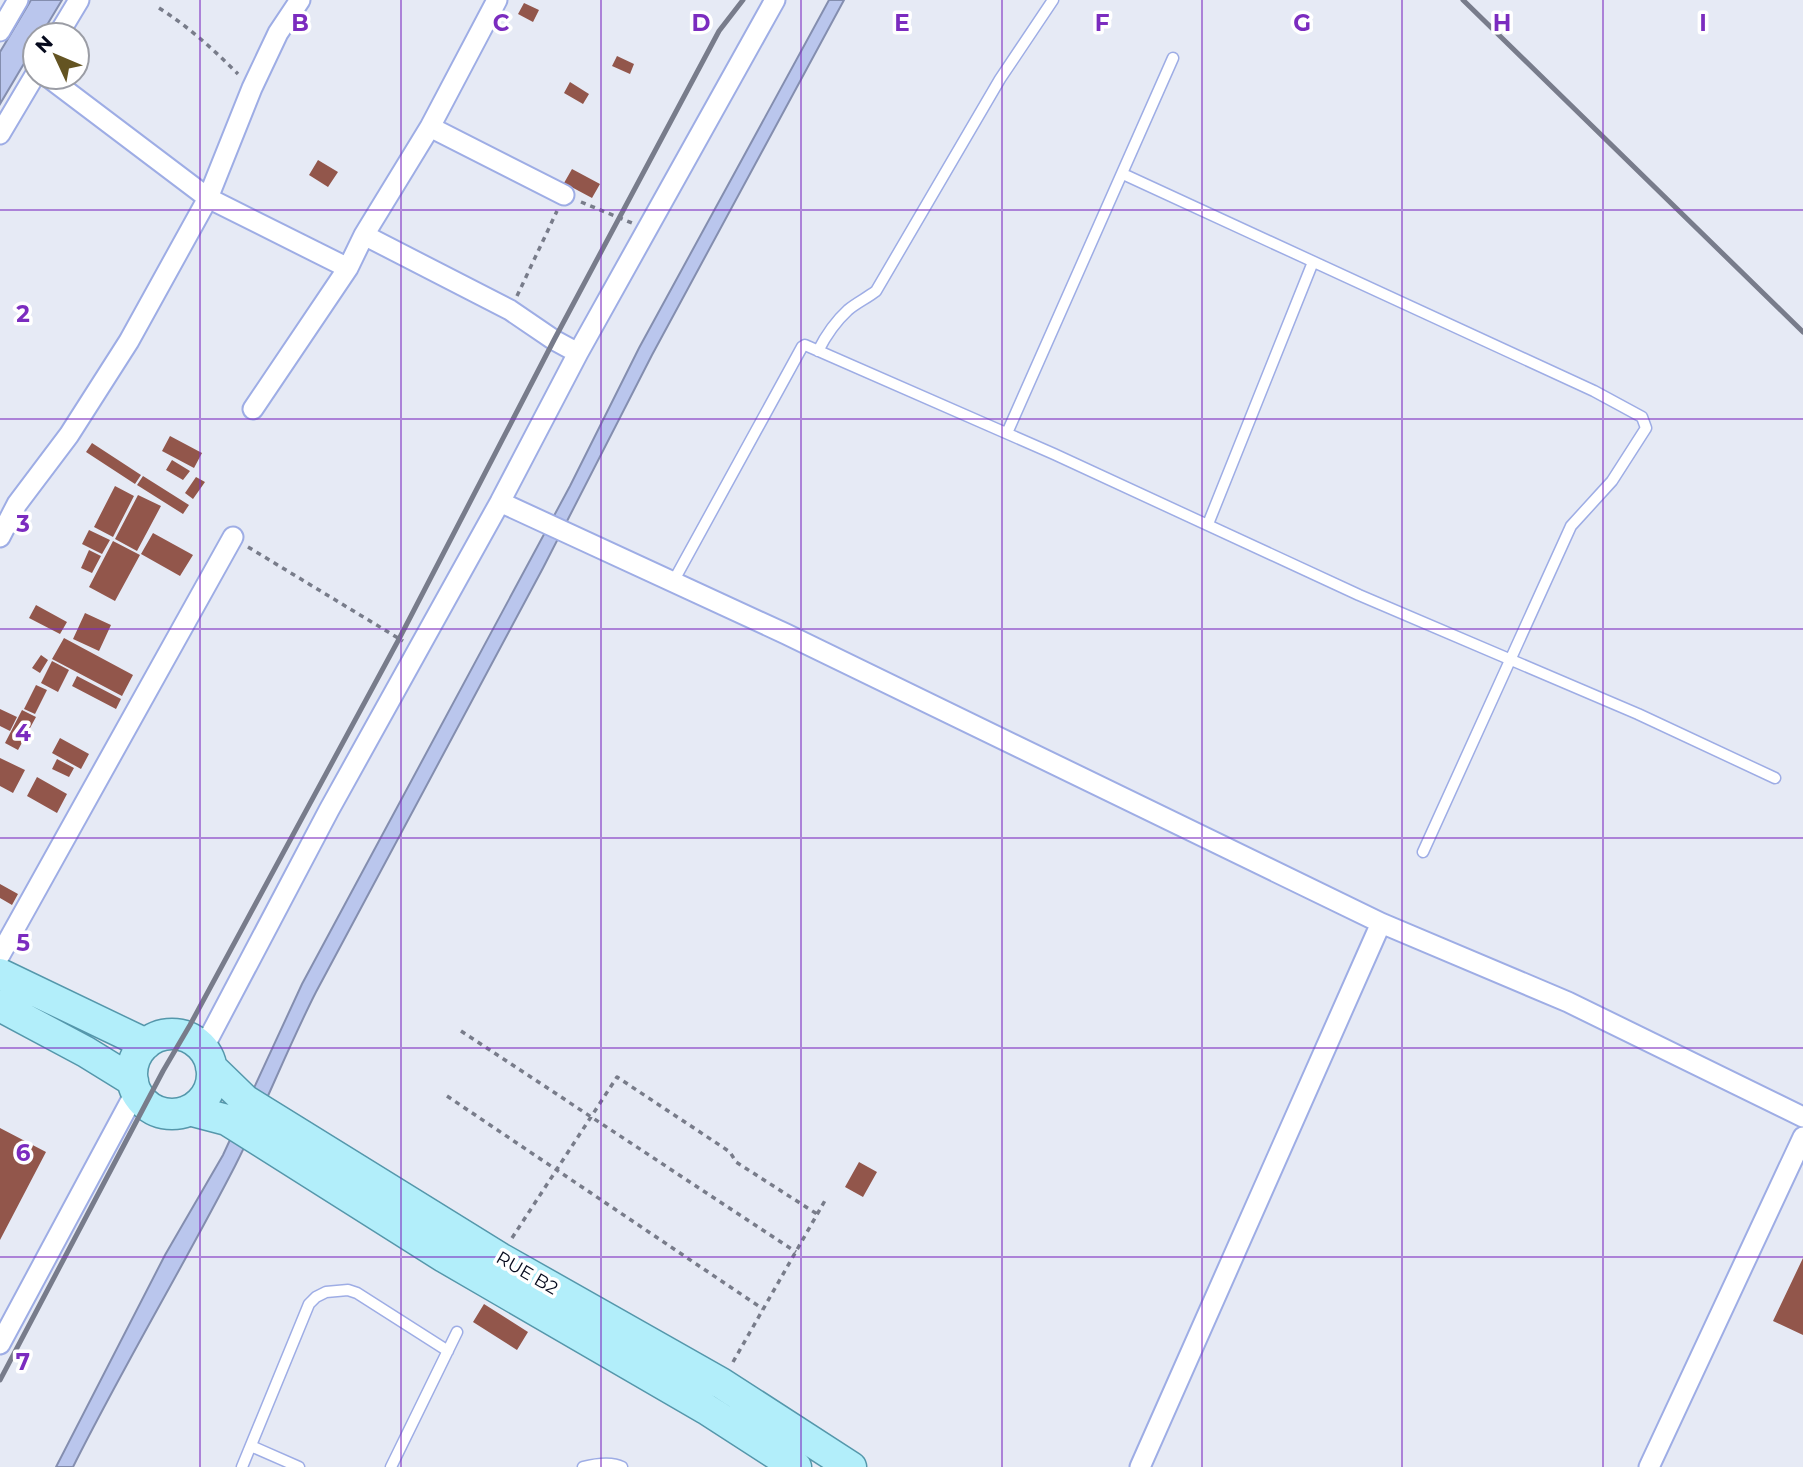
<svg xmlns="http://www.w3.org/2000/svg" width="1803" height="1467" font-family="Montserrat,sans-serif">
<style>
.water{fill:#bac6ed;stroke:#848eaf;stroke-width:2}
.building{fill:#92564b}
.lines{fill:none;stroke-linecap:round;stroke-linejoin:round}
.lane-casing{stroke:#9eade5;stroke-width:13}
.street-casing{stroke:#9eade5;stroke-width:23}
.primary-casing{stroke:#5597ab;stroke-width:33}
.path{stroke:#787c8a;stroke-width:3.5;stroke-dasharray:5 5;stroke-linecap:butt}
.lane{stroke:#fff;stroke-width:10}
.street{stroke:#fff;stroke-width:19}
.primary{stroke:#b2eefa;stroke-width:30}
.rail{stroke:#787c8b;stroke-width:5}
.grid{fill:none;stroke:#7b2cbf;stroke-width:2;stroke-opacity:0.55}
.labels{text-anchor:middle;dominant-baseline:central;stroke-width:7;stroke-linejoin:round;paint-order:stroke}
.street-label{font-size:18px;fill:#060a1d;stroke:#fff}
.grid-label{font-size:23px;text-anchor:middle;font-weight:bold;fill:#7b2cbf;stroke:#fff;stroke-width:7;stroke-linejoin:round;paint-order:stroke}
</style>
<rect width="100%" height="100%" fill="#e6eaf5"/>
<path class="water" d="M31 0H62L41 35H35V45L0 104V52Z
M829 0H844L652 355 543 568 316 992C287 1049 264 1109 235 1166 183 1267 124 1365 73 1467H56L165 1255 223 1155 302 984 570 486 639 348Z"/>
<path class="building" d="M524 3 539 10 533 22 518 14Z
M617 56 634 64 630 74 612 66Z
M570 82 589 94 583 104 564 93Z
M318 160 338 172 328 187 309 175Z
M572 169 600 184 592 198 564 183Z
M170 436 202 453 194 468 162 451Z
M92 443 141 475 135 484 86 452Z
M172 460 190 471 183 480 166 470Z
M143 476 189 505 183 514 137 485Z
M196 477 205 482 193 499 185 493Z
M115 486 134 496 113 537 94 527Z
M138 495 161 506 137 551 115 539Z
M89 530 110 540 102 554 82 544Z
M153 533 193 555 180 576 141 554Z
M113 541 140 555 115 601 89 587Z
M89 550 101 556 92 573 81 568Z
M36 605 67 622 60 634 29 618Z
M85 613 111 625 99 651 73 639Z
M64 638 133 675 122 696 52 659Z
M41 655 48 660 40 673 32 668Z
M52 661 69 670 58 692 41 683Z
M77 676 121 699 116 709 72 686Z
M36 685 47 690 35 714 24 709Z
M0 709 17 717 10 731 0 726Z
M22 710 36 717 18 750 5 743Z
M60 738 89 754 81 769 52 753Z
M0 758 25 770 13 793 0 786Z
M57 759 74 768 69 777 52 769Z
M37 777 67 794 57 813 27 796Z
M0 884 18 894 12 905 0 898Z
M0 1128 46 1152 0 1240Z
M859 1162 877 1172 863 1197 845 1187Z
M1803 1258V1335L1773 1321Z
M484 1304 528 1332 517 1350 473 1322Z"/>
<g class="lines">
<g class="lane-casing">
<path id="lane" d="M1123 174 1594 391 1642 417 1646 428 1612 481 1571 526 1423 852
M818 351C825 337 836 321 848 310 856 303 867 298 876 291L1000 79 1053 0
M1007 433 1173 58
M1208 524 1313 262
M673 582 802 347 805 345 1054 454 1359 595 1638 714 1775 778
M251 1446 299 1467
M242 1467 309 1304 316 1297 326 1292 348 1290 357 1293 448 1351
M391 1467 457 1332
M583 1467C595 1464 611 1461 622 1467"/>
</g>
<g class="street-casing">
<path id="street" d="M0 31 18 0
M58 35 79 0
M48 77 208 198 348 268
M430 127 564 195
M0 134 35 75
M364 235 510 310 554 340 578 353
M253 409 348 268 364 235 430 127 497 0
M500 502 786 634 1381 923 1568 1002 1803 1117
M0 537 17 504 69 435 129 341 208 198 252 88 278 33 300 0
M0 955 233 537
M203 1049 329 810 500 502 578 353 775 0
M0 1344 136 1091
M1140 1467 1381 923
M1649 1467 1803 1137"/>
</g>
<g class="primary-casing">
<path id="primary" d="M0 974 146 1044
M0 1006 86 1052 133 1081
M132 1074a40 40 0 1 1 80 0a40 40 0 1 1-80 0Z
M211 1067 245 1100 500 1258 721 1383 851 1467
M189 1110 227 1120 444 1257 706 1409 796 1467"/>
</g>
<path class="path" d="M159 8C189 27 213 49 238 74
M581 202 632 223
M517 296 557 211
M248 547 403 641
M461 1031 796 1252
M447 1096 763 1309
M512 1238 617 1077 730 1152 736 1162 817 1214
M733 1362 827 1197"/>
<use href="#lane" class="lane"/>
<use href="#street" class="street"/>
<use href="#primary" class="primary"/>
<path class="rail" d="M1463 0 1803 332
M0 1380 163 1071 190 1025 399 639 554 340 719 31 743 0"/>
</g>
<path class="grid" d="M200 0V1467M401 0V1467M601 0V1467M801 0V1467M1002 0V1467M1202 0V1467M1402 0V1467M1603 0V1467M0 210H1803M0 419H1803M0 629H1803M0 838H1803M0 1048H1803M0 1257H1803"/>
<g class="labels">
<g class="street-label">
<text transform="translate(527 1273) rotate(30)">RUE B2</text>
</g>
</g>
<g class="grid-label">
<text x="300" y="31">B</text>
<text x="501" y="31">C</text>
<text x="701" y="31">D</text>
<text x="902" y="31">E</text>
<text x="1102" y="31">F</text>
<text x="1302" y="31">G</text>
<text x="1502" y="31">H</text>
<text x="1703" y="31">I</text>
<text x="23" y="322">2</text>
<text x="23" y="532">3</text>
<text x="23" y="741">4</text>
<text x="23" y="951">5</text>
<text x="23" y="1161">6</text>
<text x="23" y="1370">7</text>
</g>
<g transform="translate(56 56) rotate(314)"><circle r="33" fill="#ffffff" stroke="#9b9da5" stroke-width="2"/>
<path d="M0-5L12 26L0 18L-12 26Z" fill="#645422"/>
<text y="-10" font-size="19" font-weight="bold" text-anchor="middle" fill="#060a1d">N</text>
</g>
</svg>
